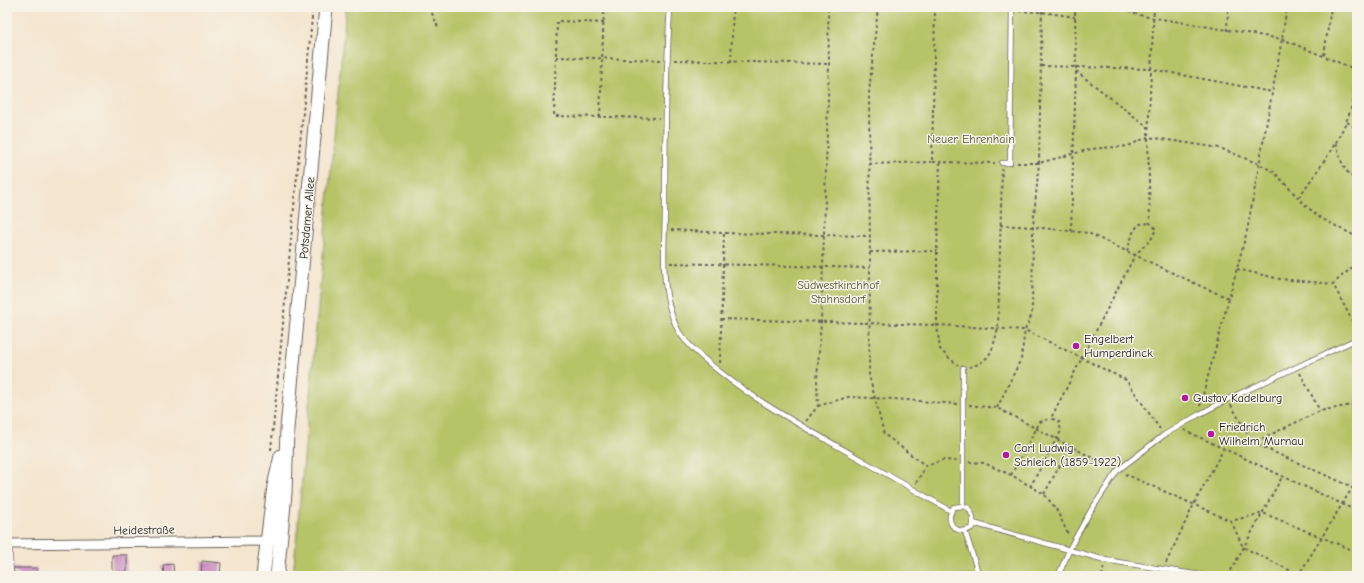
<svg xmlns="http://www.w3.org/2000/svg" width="1364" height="583" font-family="'Comic Neue',sans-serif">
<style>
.green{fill:#b6c467;stroke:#697042}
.building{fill:#cb8fc2}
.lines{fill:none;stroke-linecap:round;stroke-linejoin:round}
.lane-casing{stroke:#68625b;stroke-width:6}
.street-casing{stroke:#68625b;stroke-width:11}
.secondary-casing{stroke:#68625b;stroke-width:15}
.path{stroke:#68625b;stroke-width:2;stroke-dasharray:3 3;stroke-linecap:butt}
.lane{stroke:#fff;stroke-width:4.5}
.street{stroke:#fff;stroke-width:9}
.secondary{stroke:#fff;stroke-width:13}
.poi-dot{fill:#b5179e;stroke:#f7f3e8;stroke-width:1.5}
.labels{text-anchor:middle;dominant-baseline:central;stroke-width:3;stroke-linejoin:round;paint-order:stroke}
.park-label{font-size:12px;fill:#525736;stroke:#f7f3e8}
.street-label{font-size:12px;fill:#1c1c1c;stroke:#f7f3e8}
.poi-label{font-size:12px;fill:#1c1c1c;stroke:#f7f3e8;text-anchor:start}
</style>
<rect width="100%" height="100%" fill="#f7f3e8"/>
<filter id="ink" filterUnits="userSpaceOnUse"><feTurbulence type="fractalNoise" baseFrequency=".025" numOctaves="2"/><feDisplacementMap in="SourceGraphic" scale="8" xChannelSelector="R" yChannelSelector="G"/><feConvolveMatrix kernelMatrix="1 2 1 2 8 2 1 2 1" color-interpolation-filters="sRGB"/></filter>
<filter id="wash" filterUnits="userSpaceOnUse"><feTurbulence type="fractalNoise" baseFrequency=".012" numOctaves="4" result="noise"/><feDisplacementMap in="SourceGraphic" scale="16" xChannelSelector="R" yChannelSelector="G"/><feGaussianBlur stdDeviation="0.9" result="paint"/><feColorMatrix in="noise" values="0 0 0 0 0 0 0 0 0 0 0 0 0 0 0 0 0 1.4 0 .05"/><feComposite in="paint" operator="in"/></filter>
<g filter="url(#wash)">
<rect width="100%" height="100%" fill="#f4e5cf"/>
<path class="green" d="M346 7H1357V576H293Z"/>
<g id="blocks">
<path class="building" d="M112 555H127V572H112Z
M202 561 221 563 220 576H201Z
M173 564 174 576H164L163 565Z
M13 568H37V576L19 575V573H13Z"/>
</g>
</g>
<g filter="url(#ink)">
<use href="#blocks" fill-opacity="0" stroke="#68625b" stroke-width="1"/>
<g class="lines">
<g class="lane-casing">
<path id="lane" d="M670 7C666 74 665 141 665 208 665 247 659 291 677 328 682 339 693 349 702 357 749 399 806 428 860 459 890 476 921 494 951 511
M1002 163H1010L1012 7
M963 368V506
M963 506 969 508 973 517V527C958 538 942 522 954 507Z
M973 523 1105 560 1206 576
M965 531 979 576
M9 544 11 576
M1058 576 1072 544 1090 512 1117 471 1164 435 1198 415 1228 399 1357 339"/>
</g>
<g class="street-casing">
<path id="street" d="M7 544 271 541"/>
</g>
<g class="secondary-casing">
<path id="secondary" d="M263 576 274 486 281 456
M277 576 285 493 287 429 326 7"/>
</g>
<path class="path" d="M431 7V11L438 27
M878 7 869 93 870 268 869 375 884 434 926 466
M935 7 932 162 995 163
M1117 7 1143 16 1282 39 1357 70
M1019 11 1042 12 1075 17
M604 23 557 21 554 116 659 118
M1227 31 1228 7
M1324 55 1331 7
M556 57 661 60
M674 60 829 64
M731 62 733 7
M1041 66 1151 69 1272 92
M1076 71 1149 128
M600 117 604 7
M1347 122 1357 129
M1336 143C1340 158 1343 172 1357 180
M940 162 937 251V325L940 349 949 358 958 365
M1017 163H1039L1091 149 1128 146 1148 137 1220 148 1259 164 1274 172 1305 205 1319 217 1357 237
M869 164 932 162
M1299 197C1326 158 1350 130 1357 82
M1000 225 1033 227 1088 233 1207 289 1229 298
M671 230 724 233 870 236
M1071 231 1076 71 1075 7
M1127 251 1134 230 1140 224 1150 223
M870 252 937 251
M670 263 870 268
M1357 263 1333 284 1357 330
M1237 269 1280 279 1333 284
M721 319 937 325 1025 330 1126 380 1160 429
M720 363 724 233
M969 367C992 362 993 347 998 328L1002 169
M1300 373 1320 411
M969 405 997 408 1112 468
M1231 405 1253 443 1320 411 1357 404
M818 406 848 397 893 399 957 404
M1200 406 1247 231 1282 39 1287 7
M997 408 1021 359 1025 330 1032 314 1033 227 1039 163 1042 7
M806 421 818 406 817 380 821 321 824 235 829 64 828 7
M1184 430 1357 511
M1253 443 1357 489
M271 450 313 7
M969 462 984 463 1011 475 1044 494 1056 509 1069 536
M1125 474 1231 521 1263 513 1357 552
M1011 475 1040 422 1051 418
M916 483 926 466 943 460 957 461
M1030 487 1061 431 1059 422 1051 418 1135 255 1152 238 1156 229 1150 223 1148 137 1154 7
M1044 494 1071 446
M1231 521 1243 547 1299 575
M1166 563 1194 504 1223 450
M1102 576 1104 565
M1228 576 1282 477
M1298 576 1357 480"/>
<use href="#lane" class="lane"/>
<use href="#street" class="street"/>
<use href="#secondary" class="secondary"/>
</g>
</g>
<g class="poi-dot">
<circle cx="1076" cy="346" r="4"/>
<circle cx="1185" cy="398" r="4"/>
<circle cx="1211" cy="434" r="4"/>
<circle cx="1006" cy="455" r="4"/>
</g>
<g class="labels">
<g class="park-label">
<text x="971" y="139">Neuer Ehrenhain</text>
<text x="838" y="285">Südwestkirchhof<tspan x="838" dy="14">Stahnsdorf</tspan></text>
</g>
<g class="street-label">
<text transform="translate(307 218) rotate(-85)">Potsdamer Allee</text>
<text transform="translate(144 530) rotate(-1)">Heidestraße</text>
</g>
<g class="poi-label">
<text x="1084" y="339">Engelbert<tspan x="1084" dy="14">Humperdinck</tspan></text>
<text x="1193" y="398">Gustav Kadelburg</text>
<text x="1219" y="427">Friedrich<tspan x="1219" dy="14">Wilhelm Murnau</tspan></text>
<text x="1014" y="448">Carl Ludwig<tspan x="1014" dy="14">Schleich (1859-1922)</tspan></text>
</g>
</g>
<rect width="1364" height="583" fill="none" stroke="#f7f3e8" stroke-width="24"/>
</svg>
